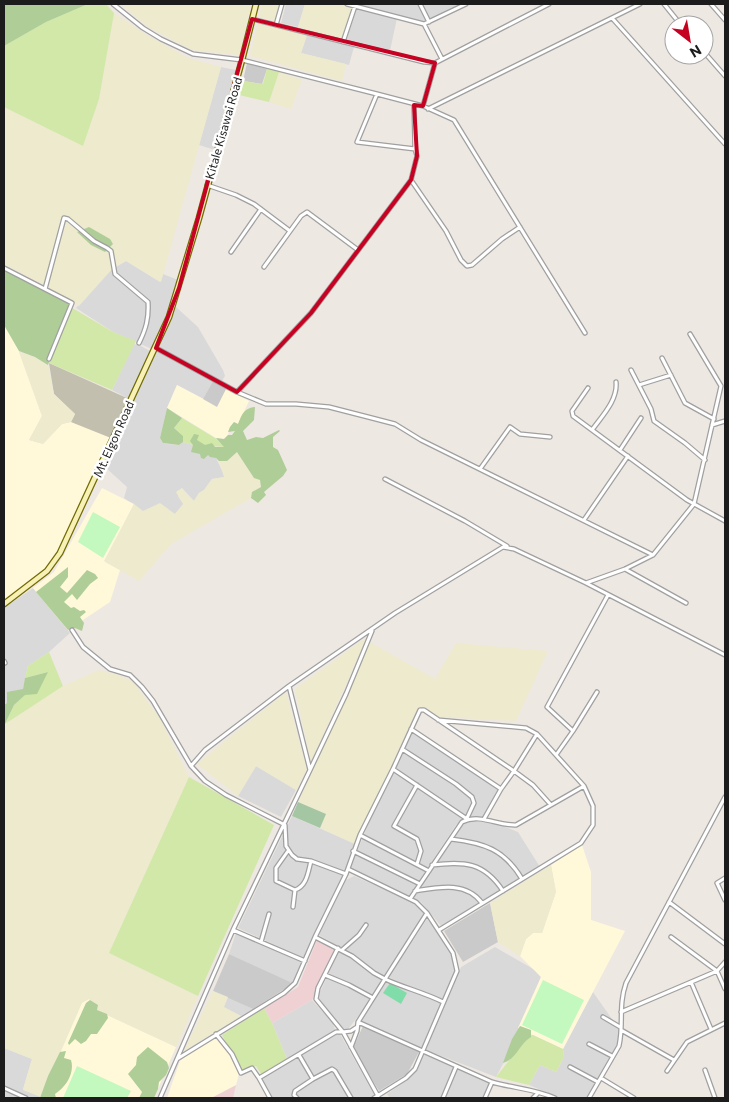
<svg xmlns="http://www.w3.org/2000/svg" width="729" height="1102" font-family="Commissioner,sans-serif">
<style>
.residential{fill:#dad9d9}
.commercial{fill:#efd1d4}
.education{fill:#fff9da}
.religious{fill:#cacaca}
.construction{fill:#c2bfae}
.farmland{fill:#edeacd}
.grass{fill:#d2e8a8}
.forest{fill:#afcd97}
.cemetery{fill:#a4c6a3}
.park{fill:#c3f8be}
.pitch{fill:#80ddaa}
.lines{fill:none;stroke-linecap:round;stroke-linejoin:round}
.street-casing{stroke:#a0a0a0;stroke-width:5.5}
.secondary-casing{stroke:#716b06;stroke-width:7}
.street{stroke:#fff;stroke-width:3}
.secondary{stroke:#f8f1b5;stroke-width:4.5}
.marked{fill:none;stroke:#c60222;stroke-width:4;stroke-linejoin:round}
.labels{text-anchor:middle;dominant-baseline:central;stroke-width:5;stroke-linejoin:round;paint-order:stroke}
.street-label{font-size:12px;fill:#1c1c1c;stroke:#fff}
</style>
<rect width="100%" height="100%" fill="#eee8e2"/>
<path class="residential" d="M286 4H305L298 27 281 23Z
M357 4H464L426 23Z
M357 7 397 18 390 51 346 41Z
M307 35 354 47 349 65 301 53Z
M221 67 236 70 215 150 199 145Z
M126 261 160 282 163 274 178 280 169 310 152 349 113 332 76 308 111 270Z
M176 307 198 327 223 370 225 376 222 381 159 347Z
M134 344 141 346 150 351 129 399 112 390Z
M156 351 213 381 203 399 177 385 167 408 160 438 163 443 167 444 179 445 183 442 193 445 208 455 216 458 225 477 212 479 204 490 199 493 194 501 182 488 177 492 179 498 184 504 175 514 143 512 124 498 127 487 106 468 122 425Z
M33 588 70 633 49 652 28 666 23 689 4 705V608Z
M411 732 499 790 483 817 463 819 456 825 409 896 350 869 373 812Z
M256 766 296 790 281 817 238 796Z
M292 816 355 844 345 871 304 958 238 928Z
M472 821 498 824 518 832 540 867 441 926 422 903 413 897 458 829 463 824Z
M354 876 415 903 425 914 384 977 374 971 345 950 319 935 346 880Z
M427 919 441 936 454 960 455 972 442 1000 428 993 403 985 389 977Z
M236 933 303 962 293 985 229 954Z
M495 947 535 970 541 977 521 1030 496 1077 426 1050 461 967Z
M339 950 379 977 382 981 373 995 328 974Z
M327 977 349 987 371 1000 349 1028 345 1030 319 1001V994Z
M387 981 403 988 415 991 442 1002 422 1049 360 1022Z
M593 992 619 1029V1039L613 1053 587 1098H560L529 1085 540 1065 556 1072 564 1057 563 1049Z
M228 997 253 1009 241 1016 223 1007Z
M312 1000 333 1023 335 1030 287 1059 272 1023Z
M338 1034H340L375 1096 370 1098H272L261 1079Z
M4 1048 32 1059 23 1089 41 1097 40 1098H4Z
M424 1054 454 1068 441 1098H390L387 1094 410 1078Z
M457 1069 490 1084 483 1098H445Z"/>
<path class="commercial" d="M317 940 336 949 312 1000 272 1023 264 1008 298 987Z
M236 1085 233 1098H211Z"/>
<path class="education" d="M4 325 19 351 42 416 29 440 43 444 62 424 71 422 111 438 71 527 51 564 4 601Z
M177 385 217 406 226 389 249 401 238 424 234 422 230 427 228 435 224 439 216 438 167 408Z
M102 488 134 504 105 562 120 570 110 602 68 630 33 588 54 572Z
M582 845 591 872V920L625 931 563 1049 518 1028 541 977 520 956 526 939 533 933H542L556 892 551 865Z
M87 998 98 1005 97 1010 176 1047 154 1098H42L41 1097 81 1003Z
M216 1036 229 1054 239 1074 236 1085 211 1098H167L180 1061 196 1048Z"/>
<path class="religious" d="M247 63 267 69 262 84 243 81Z
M213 381 226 389 217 407 203 399Z
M490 903 498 942 463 962 444 931Z
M229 954 290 982 291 985 253 1009 213 991Z
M363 1026 419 1052 407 1074 379 1091 353 1048Z"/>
<path class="construction" d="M49 363 129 399 111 438 71 422 75 414 54 394Z"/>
<path class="farmland" d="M121 4 162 5 251 4 239 55 192 50 148 27Z
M262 4H280L274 21 259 17Z
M305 4H339L354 7 343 40 298 27Z
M114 13 142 32 188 58 221 67 161 282 126 261 116 266 113 253 89 227 83 229 69 217 64 216 44 285 4 264V107L83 146 99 99Z
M258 23 307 35 301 53 346 64 342 81 250 56Z
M279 72 302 80 291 109 269 102Z
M66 221 99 249 105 252 107 251 110 256 113 268 79 306 47 287Z
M19 352 35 357 48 365 54 394 75 414 71 422 62 424 43 444 29 440 42 416Z
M237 451 254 478 260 479 261 487 252 492 251 498 171 544 139 581 104 561 134 504 143 511 160 503 175 514 183 504 176 492 182 488 186 494 194 501 199 493 204 490 212 479 224 477 219 461H227Z
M367 637 311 762 295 689Z
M370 642 435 679 456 643 548 651 516 721 440 717 419 706 355 844 320 828 326 814 298 802Z
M99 670 118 675 133 682 159 717 189 777 109 953 198 996 176 1047 96 1010 98 1005 89 999 82 1003 41 1097 23 1090 32 1059 4 1048V726L24 711 63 686Z
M286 692 307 770 296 790 256 766 238 796 197 764Z
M551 865 556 892 542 933H533L526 939 520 956 498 942 490 903Z
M213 991 228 997 224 1007 241 1016 184 1051Z"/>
<path class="grass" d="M88 4H106L114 13 99 99 83 146 4 107V46L46 22Z
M267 69 279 72 269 102 239 95 243 81 263 84Z
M69 306 113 332 136 341 112 390 49 363Z
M182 418 215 438 225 447 193 445 183 442V436L174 428Z
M49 652 63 686 5 724 14 705 48 672 25 678 28 666Z
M189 777 274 825 198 996 109 953Z
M264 1008 272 1023 287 1059 261 1074 256 1066 240 1071 222 1035Z
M533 1035 563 1049 564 1057 556 1072 540 1065 529 1085 496 1077 515 1053 525 1036Z"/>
<path class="forest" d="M4 4H88L46 22 4 46Z
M89 227 110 239 113 244 105 252 91 245 77 232Z
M4 270 70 304 48 365 35 357 19 351 4 325Z
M255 407 254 420 243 431 247 440 256 437 263 438 279 430 280 431 273 437V447L278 450 287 470 283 476 264 492 266 495 258 503 251 498 252 492 261 487 260 480 254 478 237 452 227 461H219L216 458 210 457 208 455 204 459 201 458 200 454 191 452 193 445 190 441 194 434 199 435 197 440 205 445 212 443 215 447H224L216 438 224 439 228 435H232L235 431 228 432 230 427 234 422 238 424C242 414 244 408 255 407Z
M167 408 182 418 174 428 183 436V442L179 445 163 443 160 438Z
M68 567V577L60 587 67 593 87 570 95 574 98 578 90 584 77 600 72 594 64 602 71 608 74 607 80 611 84 610 86 612 80 617 84 623 82 631 75 628 68 630 36 592Z
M48 672 37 694 25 695 14 705 4 726V705L7 703V692L23 689 25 678Z
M90 1000 98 1005 97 1010 107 1014 108 1018 97 1034H91L86 1041 81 1044 75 1039 69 1045 68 1043 86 1003Z
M520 1026 531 1030V1037C519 1044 517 1059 503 1063L512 1039Z
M148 1047 167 1062 169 1068 166 1075 159 1082 158 1089 154 1098H139L142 1092 128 1074 136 1065 137 1057Z
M66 1051 64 1058 71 1060C75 1073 66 1087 55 1094L56 1098H40L48 1076 60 1052Z"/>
<path class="cemetery" d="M298 802 326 814 320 828 292 816Z"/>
<path class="park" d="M93 512 120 527 103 558 78 542Z
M543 980 584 1000 562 1044 522 1025Z
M77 1066 131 1091 127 1098H63Z"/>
<path class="pitch" d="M390 983 407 993 401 1004 383 993Z"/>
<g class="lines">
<g class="street-casing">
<path id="street" d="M113 4 143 28 161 39 193 54 242 60 377 94 423 106 454 120 585 333
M347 4 424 24 466 4
M420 4 429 22
M664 4 681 25
M711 4 725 20
M612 18 725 144
M252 19 424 62 435 63 549 4
M424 24 442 59
M276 25 282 4
M343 42 355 6
M704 52 725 76
M377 94 357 142 415 149
M414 105 415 149 417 156 411 180 311 313 237 392 266 404H296L329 407 368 417 395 424 421 440 653 555
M423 106 435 63
M428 109 640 4
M411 180 446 231 461 260 467 266 472 265 502 239 520 227
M207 185 236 195 254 204 290 231
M231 252 261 209
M264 267 301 216 307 212 358 250
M4 268 72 303 49 359
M45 289 64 218 68 219 94 241 107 248 111 251 115 274 148 302C149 318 146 329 139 343
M156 348 237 392
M662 358 685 403 714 419
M631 370 651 409 654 421 685 443 705 460
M639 385 671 375
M588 388 572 411 573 416 687 500 725 521
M712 425 725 421
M592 430C602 416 618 400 616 382
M620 450 641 418
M480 469 510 427 520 434 550 437
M385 479 465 521 507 546
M584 520 628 456
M625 569 686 603
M586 583 625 569 653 555 690 509 694 504 721 386 690 334
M72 630 83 647 110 669 130 675 142 687 153 701 191 766 205 781 226 795 285 825 286 846 292 855 297 859 311 861 346 874
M4 661 5 663
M438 720 526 728 537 734 584 786 593 806V825L581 843 439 930
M411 729 501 789
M573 731 547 707 608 595
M537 734 514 771 533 785 551 805
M402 749 456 784 472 797 474 803 467 818
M556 755 573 731 597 692
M191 766 205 750 289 686
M393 769 467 819
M310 770 289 686 395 613 503 547 514 549 586 583 725 655
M417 785 394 826 417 839 421 851 417 864
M360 835 429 871
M451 839C484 843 504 849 522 879
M288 851 276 868V881L295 890C307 886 308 872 311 861
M353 851 420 884
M432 865C464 861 484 862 503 891
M348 869 416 902 427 913 453 953 457 971 415 1069 406 1078 374 1098
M725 878 717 883 725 900
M415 891C439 887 466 881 482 903
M410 899 462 822C481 813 497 826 516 825L584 786
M669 902 725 944
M293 907 295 890
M233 930 305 961
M315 937 352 956 374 973 385 979 427 913
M671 937 717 971 725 962
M261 942 269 914
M338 948 318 988 316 999 343 1032 351 1031 357 1027
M342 950 359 935 366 925
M325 975 349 985 373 998
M691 982 711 1029
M621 1012 717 971 725 989
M603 1017 620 1027
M358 1022 492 1082C513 1088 535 1089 555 1098
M621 1030 674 1060
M216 1034 232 1054 241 1073 252 1068 259 1078
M589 1044 612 1056
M351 1047 357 1031 358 1022 385 979C404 988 423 992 443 1002
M299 1055 313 1079
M177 1059 284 993 295 983 315 937 346 874 360 835 393 769 420 710H424L514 771 501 789 484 819
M570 1067 598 1082
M705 1070 715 1098
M667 1071 687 1042 725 1023
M601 1078 634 1098
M4 1088 26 1098
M160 1098 233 930 310 770 346 694 372 631
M270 1098 259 1078 336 1032H343L378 1096
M297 1098 294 1095 295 1091 313 1079 332 1069 335 1071 351 1098
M443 1098 456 1067
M485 1098 492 1082
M533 1098 538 1093
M589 1098 619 1046C624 1024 618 1006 626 983L725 797"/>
</g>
<g class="secondary-casing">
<path id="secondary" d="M4 604 47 571 60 553 169 317 199 218 242 60 256 4"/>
</g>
<use href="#street" class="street"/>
<use href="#secondary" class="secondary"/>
</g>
<path class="marked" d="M252 19 435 63 423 106 414 105 417 156 411 180 311 313 237 392 156 348 179 288Z"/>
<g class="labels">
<g class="street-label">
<text transform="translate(223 128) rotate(-74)">Kitale Kisawai Road</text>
<text transform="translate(113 439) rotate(-66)">Mt. Elgon Road</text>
</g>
</g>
<rect width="729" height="1102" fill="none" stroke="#1c1c1c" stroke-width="10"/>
<g transform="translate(689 40) rotate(149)"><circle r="24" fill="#ffffff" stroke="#a4a4a4"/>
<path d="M0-4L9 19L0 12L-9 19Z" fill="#c60222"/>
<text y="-8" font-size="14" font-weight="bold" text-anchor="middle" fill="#1c1c1c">N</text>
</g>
</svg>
